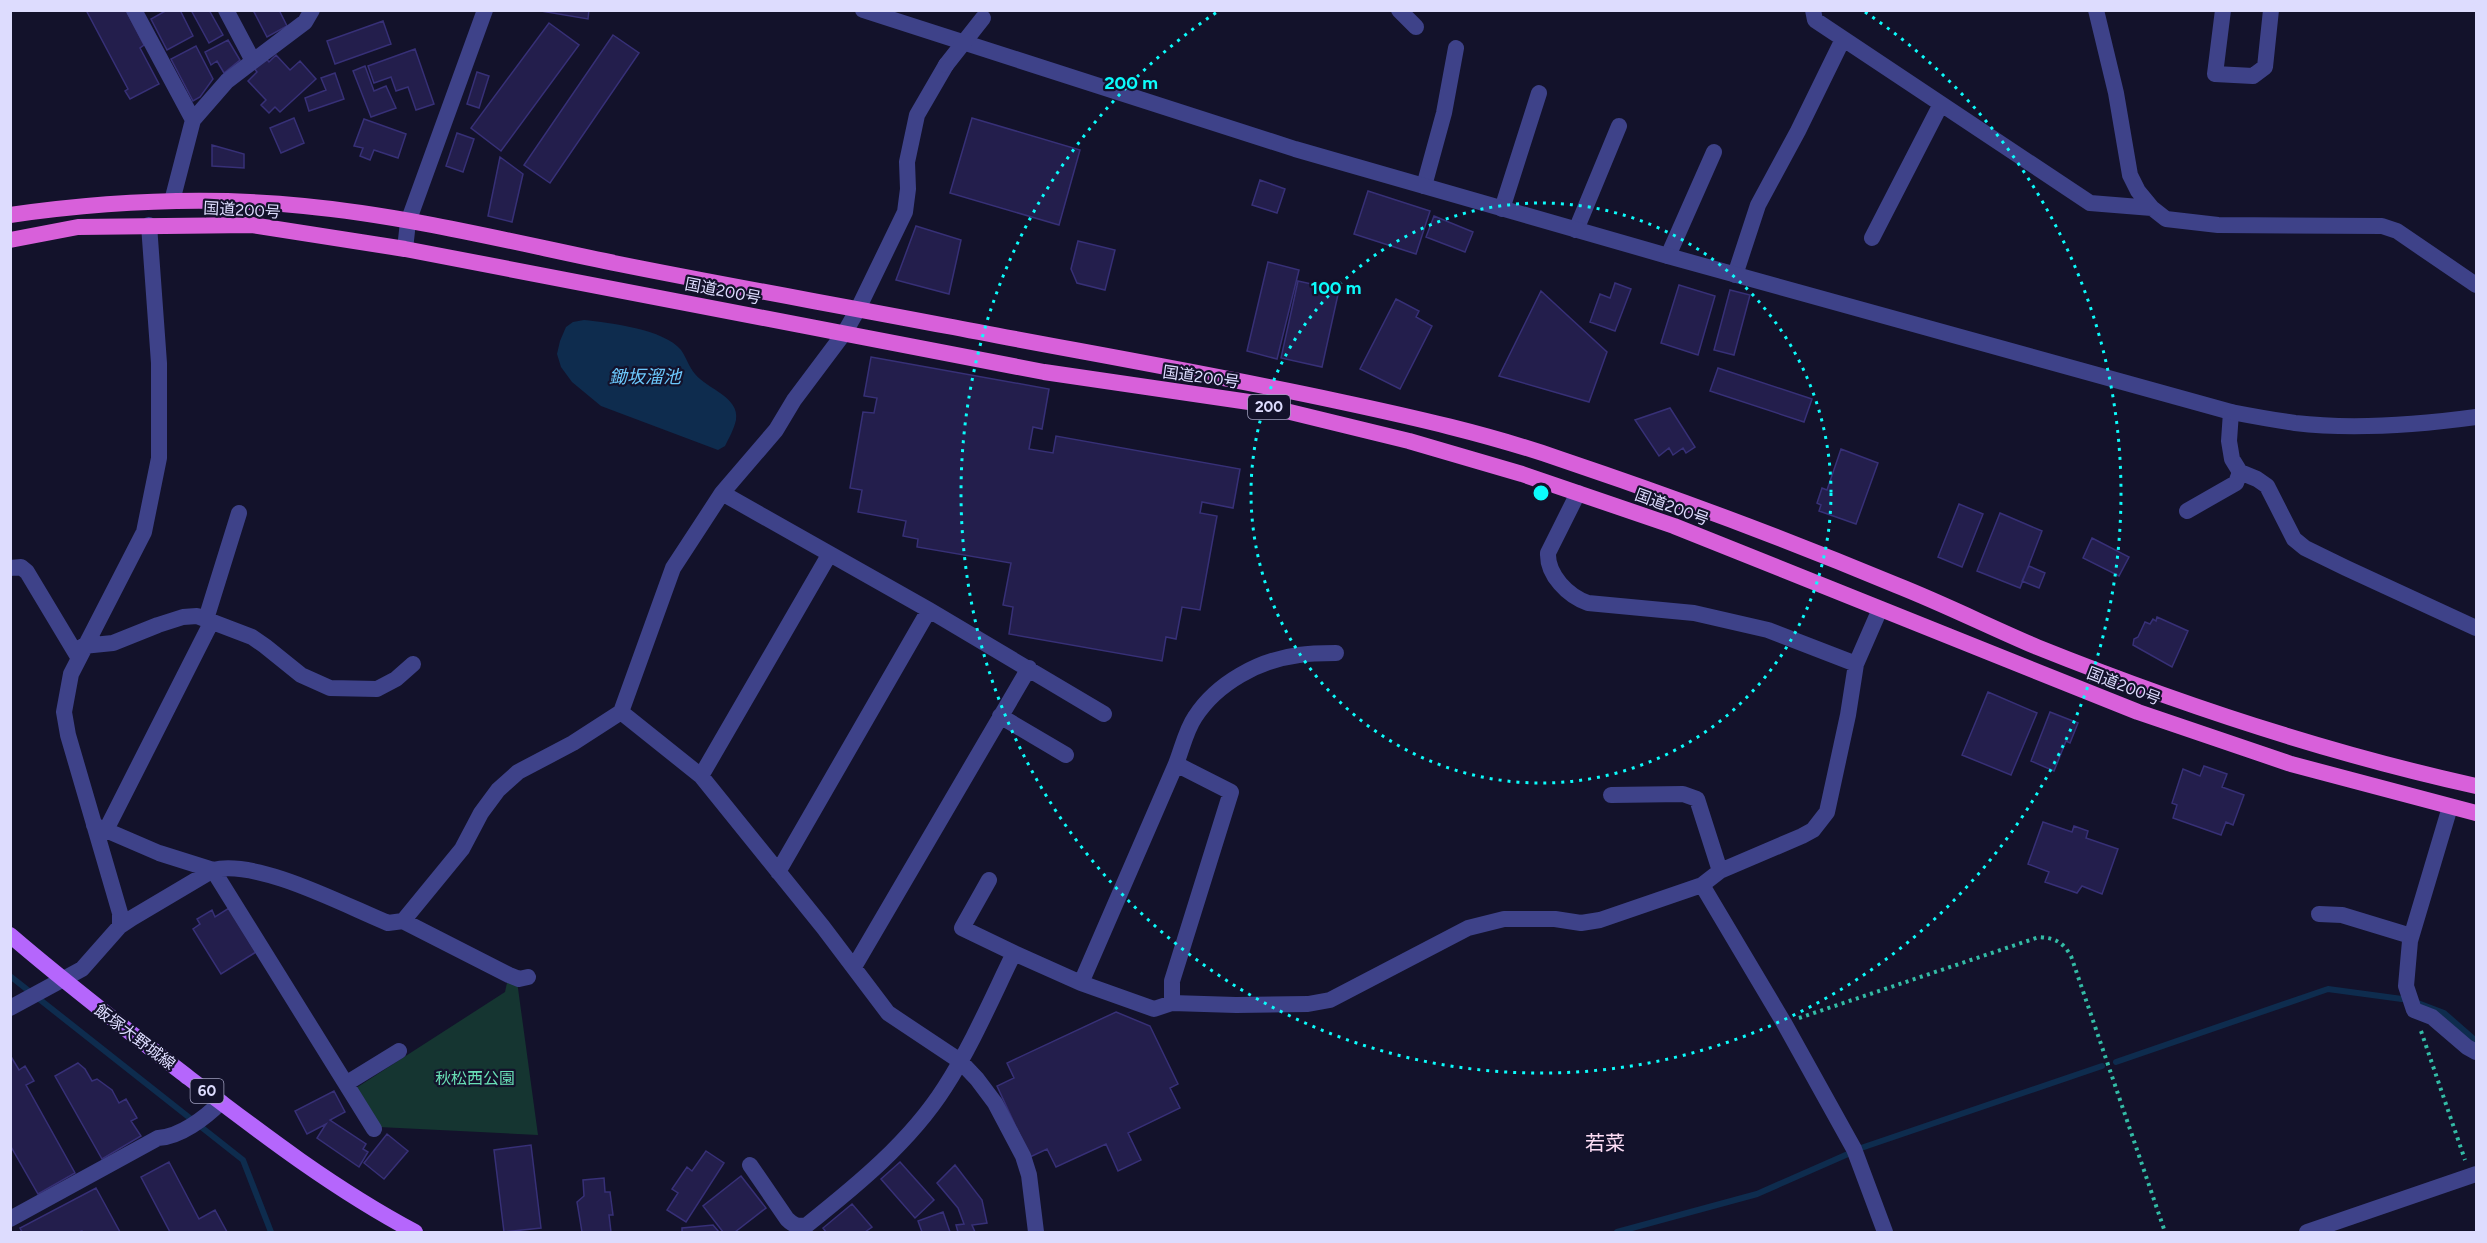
<svg xmlns="http://www.w3.org/2000/svg" width="2487" height="1243" font-family="Figtree,'Noto Sans JP',sans-serif">
<style>
.green{fill:#153531}
.water{fill:#0e2c4e}
.lines{fill:none;stroke-linecap:round;stroke-linejoin:round}
.stream{stroke:#0e2c4e;stroke-width:6}
.building{fill:#231e4c;stroke:#373077;stroke-width:1.5}
.path{stroke:#33bca6;stroke-width:4;stroke-dasharray:3 4.5;stroke-linecap:butt}
.minor{stroke:#3e4289;stroke-width:16}
.tertiary{stroke:#3e4289;stroke-width:16}
.primary{stroke:#b566fc;stroke-width:16}
.trunk{stroke:#d860da;stroke-width:16}
.minor-bridge{stroke:#3e4289;stroke-width:16}
.ring{fill:none;stroke:#0cfbfb;stroke-width:3;stroke-dasharray:3 6}
.labels{text-anchor:middle;dominant-baseline:central;stroke-width:4.5;stroke-linejoin:round;paint-order:stroke}
.shield{fill:#13122b;stroke:#a09fbf;stroke-width:1.5}
.shield-label{font-size:15px;font-weight:bold;fill:#dddcfe}
.street-label{font-size:16px;fill:#dddcfe;stroke:#13122b}
.park-label{font-size:16px;fill:#68dfb5;stroke:#13122b}
.water-label{font-size:18px;font-style:italic;fill:#6cc8fc;stroke:#13122b}
.quarter-label{font-size:20px;fill:#fedef6;stroke:#13122b}
.centre{fill:#0cfbfb;stroke:#13122b;stroke-width:3}
.ring-label{font-size:18px;text-anchor:middle;font-weight:bold;fill:#0cfbfb;stroke:#13122b;stroke-width:4.5;stroke-linejoin:round;paint-order:stroke}
</style>
<rect width="100%" height="100%" fill="#13122b"/>
<path class="green" d="M508 978 517 981 538 1135 379 1127 356 1088 505 992Z"/>
<path class="water" d="M584 320C610 323 664 329 681 350 686 357 689 367 695 374 707 389 740 397 736 420 734 429 729 438 725 446L718 450 601 406 572 382 561 367 557 354 560 341 566 327 573 322Z"/>
<g class="lines">
<path class="stream" d="M10 976 243 1160 271 1232
M2415 1002 2444 1013 2476 1041
M2116 1062 2328 989 2402 999
M1861 1148 2102 1066
M1617 1232 1757 1194 1848 1154"/>
</g>
<path class="building" d="M86 10H126L144 45 140 48 159 84 130 99 125 91 128 89Z
M167 10H180L193 36 167 50 151 19Z
M191 10H209L223 35 209 43Z
M253 10H279L287 26 267 37Z
M535 10H589L588 19Z
M383 21 391 44 335 64 327 41Z
M549 23 579 45 501 151 471 128Z
M613 35 639 53 550 183 524 165Z
M228 40 240 60 224 73 217 61 211 65 205 52Z
M196 46 213 79 200 97 193 101 171 59Z
M415 49 434 104 416 110 408 87 396 91 391 77 374 83 368 66Z
M276 55 290 70 300 61 316 79 280 112 275 107 269 113 261 105 266 100 248 81 257 72 254 68 265 57 269 62Z
M365 66 374 91 386 86 396 108 371 117 353 71Z
M477 72 489 76 479 108 467 104Z
M335 73 344 99 309 111 305 98 326 90 321 78Z
M294 118 304 143 281 153 270 128Z
M972 118 1080 150 1059 225 950 193Z
M364 119 406 134 398 158 374 150 370 160 360 156 363 148 354 146Z
M457 133 474 139 463 172 446 166Z
M212 145 244 154V168L212 166Z
M500 157 523 174 512 222 488 216Z
M1260 180 1285 189 1277 213 1252 205Z
M1368 191 1430 211 1416 254 1354 234Z
M1434 216 1473 232 1465 252 1426 237Z
M916 226 961 240 949 294 896 280Z
M1078 241 1115 250 1105 290 1077 283 1071 269Z
M1268 262 1299 270 1277 359 1247 351Z
M1298 281 1339 290 1322 367 1281 358Z
M1615 283 1631 289 1615 331 1590 322 1600 294 1610 298Z
M1679 285 1715 296 1698 355 1661 343Z
M1730 290 1750 295 1734 355 1714 350Z
M1541 291 1607 352 1589 402 1499 376Z
M1396 299 1419 311 1416 317 1432 326 1400 389 1360 369Z
M871 357 1049 389 1042 429 1033 427 1029 449 1053 453 1056 436 1240 469 1233 508 1202 502 1200 513 1217 516 1200 610 1182 607 1176 639 1166 637 1162 661 1009 634 1013 607 1003 605 1011 563 917 547 918 539 903 536 906 521 858 512 862 490 850 488 863 412 874 413 877 398 864 396Z
M1718 368 1812 399 1804 422 1710 391Z
M1670 408 1695 447 1686 453 1683 448 1673 455 1669 448 1659 456 1635 420Z
M1841 449 1878 463 1856 524 1819 511 1821 505 1817 503 1822 488 1827 490Z
M1959 504 1983 514 1962 567 1938 557Z
M2000 513 2042 531 2020 588 1977 571Z
M2092 538 2129 557 2119 576 2083 558Z
M2029 566 2045 573 2039 588 2022 581Z
M2157 617 2188 631 2172 667 2133 645 2134 639 2138 637 2145 622 2150 624 2153 619 2156 621Z
M1988 692 2037 713 2011 775 1962 755Z
M2050 712 2078 723 2070 743 2066 741 2054 771 2031 761Z
M2204 766 2227 774 2222 787 2244 795 2233 825 2226 822 2221 835 2173 818 2177 805 2172 803 2183 769 2200 776Z
M2043 822 2072 832 2074 826 2088 831 2086 838 2118 849 2102 894 2082 886 2077 893 2045 882 2049 872 2028 864Z
M229 908 256 952 221 974 193 929 200 924 197 919 212 910 215 917Z
M1116 1012 1150 1026 1178 1084 1170 1088 1180 1108 1128 1133 1141 1160 1118 1171 1106 1144 1056 1167 1047 1149 1030 1157 997 1086 1014 1078 1007 1063Z
M10 1055 19 1070 25 1066 34 1081 26 1085 75 1173 38 1194 10 1145Z
M78 1063 85 1069 92 1081 97 1079 112 1090 119 1103 126 1099 137 1118 131 1121 141 1136 102 1159 55 1076Z
M334 1091 345 1112 330 1120 366 1144 363 1149 368 1152 359 1167 317 1138 326 1124 307 1134 295 1111Z
M387 1134 408 1151 384 1179 364 1163Z
M531 1145 541 1228 504 1232 494 1150Z
M706 1151 724 1163 686 1222 667 1210 678 1193 672 1189 687 1167 692 1171Z
M169 1162 199 1219 215 1210 227 1232H170L141 1177Z
M900 1162 934 1200 915 1218 881 1179Z
M955 1165 982 1200 987 1223 972 1225 975 1232H958L956 1225 964 1224 958 1208 937 1183Z
M741 1176 766 1208 735 1232H723L703 1206Z
M604 1178 605 1192H610L613 1215H609L611 1232H582L577 1202 584 1196 583 1180Z
M96 1188 120 1232H83L82 1231 78 1232H22L20 1228Z
M852 1204 872 1227 865 1232H826L823 1228Z
M943 1212 950 1232H922L918 1221Z
M713 1225 719 1232H682V1228Z"/>
<g class="lines">
<path class="path" d="M1799 1018 2039 937C2055 938 2063 942 2071 956L2165 1232
M2421 1031 2465 1160"/>
<path class="minor" d="M134 10 193 120
M226 10 253 61
M1399 10 1416 27
M1813 10 1815 20 2090 203 2152 208
M2096 10 2116 93 2130 175 2138 191 2152 208 2166 219 2218 225 2382 226 2397 231 2476 285
M2223 10 2215 74 2253 76 2265 67 2271 10
M1424 186 1444 113 1456 48
M172 201 193 120 227 81 305 22 312 10
M1502 209 1539 93
M1576 230 1619 126
M1872 238 1941 104
M1668 256 1714 152
M1735 275 1758 205 1798 131 1843 39
M2231 412 2229 441 2232 459 2240 472 2257 479 2267 486 2294 539 2305 548 2346 568 2476 628
M722 493 929 610 1104 714
M1578 493 1548 553C1547 575 1568 596 1588 603L1694 613 1768 630 1856 664
M2187 511 2236 483 2240 472
M10 568 21 567 27 572 78 657
M206 619 239 513
M83 646 113 643 158 625 183 617 197 616 252 637 265 646 301 675 330 688 377 689 396 679 413 664
M621 712 701 776 823 927 888 1013 960 1061 977 1079 995 1103 1023 1156 1029 1175 1036 1232
M1000 716 1066 755
M1176 764C1182 749 1186 730 1195 717 1217 683 1259 660 1299 655 1311 653 1324 653 1336 653
M701 776 829 555
M1611 795 1683 794 1697 799 1720 871
M2450 807 2410 941 2406 986 2414 1010 2432 1017 2467 1047 2476 1052
M94 825 159 853 213 870 374 1129
M106 830 212 621
M778 872 929 610
M989 880 962 928 1014 953
M1702 885 1784 1023 1854 1149 1885 1232
M2319 914 2342 915 2411 936
M403 921 509 975 519 979 528 977
M120 926V913L68 735 64 712 71 674 144 532 159 458V363L149 225
M854 967 1029 668
M1081 983 1176 764 1231 792 1172 981V1003
M10 1008 82 969 120 926 132 918 213 870C258 859 344 905 388 923L403 921 462 849 481 813 498 790 518 772 573 743 621 712 673 568 722 493 776 430 794 400 845 332 858 309 905 212 908 189 907 162 917 115 946 65
M347 1083 399 1051
M750 1165 787 1219C793 1225 798 1227 807 1225 857 1185 910 1142 945 1087 972 1045 992 998 1014 953L1081 983 1154 1009 1172 1003 1236 1005 1308 1004 1330 1000 1468 928 1504 919H1555L1581 923 1600 920 1702 885 1720 871 1802 836 1813 830 1827 812 1848 715 1856 664 1880 609
M10 1219 158 1138C180 1137 205 1118 221 1102
M2307 1232 2476 1174"/>
<path class="tertiary" d="M863 10 1295 149 1668 256 2231 412C2252 416 2274 420 2295 423 2355 430 2417 425 2476 417
M405 249 408 222 485 10"/>
<path class="primary" d="M10 935C68 985 128 1031 189 1078 261 1133 334 1189 415 1232"/>
<path class="trunk" d="M10 215C108 201 206 196 304 206 409 216 516 243 619 264 728 286 838 305 947 326 1077 351 1207 373 1337 401 1412 417 1488 434 1560 459 1673 497 1786 539 1896 585 1944 604 1990 627 2037 647 2179 704 2327 753 2476 786
M10 240 78 227 252 225 405 249 1044 372 1249 402 1409 441 1522 474 1674 526 2138 712 2291 764 2476 813"/>
<path class="minor-bridge" d="M946 65 983 18"/>
</g>
<g class="ring">
<circle cx="1541" cy="493" r="290"/>
<path d="M1865 12A580 580 0 1 1 1217 12"/>
</g>
<g class="labels">
<g class="shield">
<rect x="1248" y="395" width="42" height="24" rx="4.5"/>
<rect x="190.5" y="1079" width="33" height="24" rx="4.5"/>
</g>
<g class="shield-label">
<text x="1269" y="407">200</text>
<text x="207" y="1091">60</text>
</g>
<g class="street-label">
<text transform="translate(242 210) rotate(3)">国道200号</text>
<text transform="translate(723 291) rotate(11)">国道200号</text>
<text transform="translate(1201 377) rotate(8)">国道200号</text>
<text transform="translate(1672 507) rotate(20)">国道200号</text>
<text transform="translate(2124 686) rotate(21)">国道200号</text>
<text transform="translate(135 1037) rotate(37)">飯塚大野城線</text>
</g>
<g class="park-label">
<text x="475" y="1078">秋松西公園</text>
</g>
<g class="water-label">
<text x="645" y="377">鋤坂溜池</text>
</g>
<g class="quarter-label">
<text x="1605" y="1143">若菜</text>
</g>
</g>
<circle cx="1541" cy="493" r="9" class="centre"/>
<g class="ring-label">
<text x="1131" y="89">200 m</text>
<text x="1336" y="294">100 m</text>
</g>
<rect width="2487" height="1243" fill="none" stroke="#dddcfe" stroke-width="24"/>
</svg>
